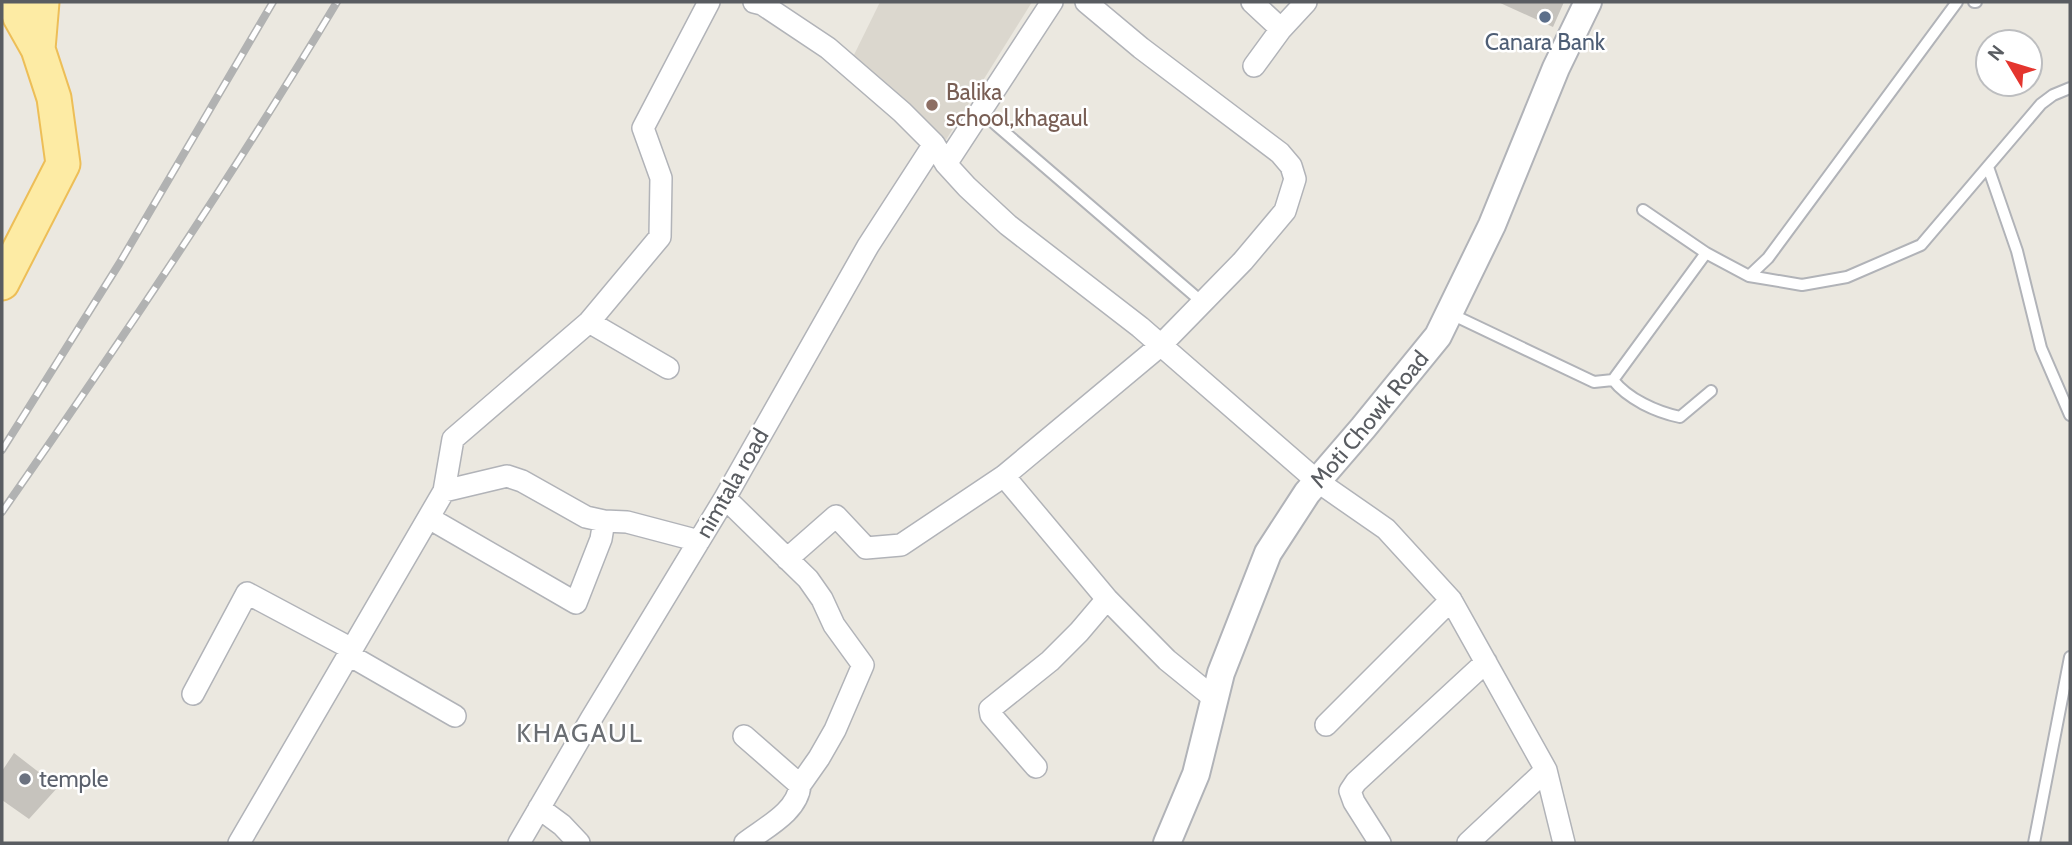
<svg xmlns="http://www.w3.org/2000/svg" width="2072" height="845" font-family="Cabin,sans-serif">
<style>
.education{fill:#dbd7ce}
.building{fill:#c6c3bd}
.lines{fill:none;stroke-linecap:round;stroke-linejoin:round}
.service-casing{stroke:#b1b3b8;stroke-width:14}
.minor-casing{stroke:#b1b3b8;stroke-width:24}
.tertiary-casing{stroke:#b1b3b8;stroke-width:30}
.primary-casing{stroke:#edbe57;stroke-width:37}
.service{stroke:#fff;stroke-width:10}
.minor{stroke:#fff;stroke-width:21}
.tertiary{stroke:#fff;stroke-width:26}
.primary{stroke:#fdeba4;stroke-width:33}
.rail-casing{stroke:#b1b2b2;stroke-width:8}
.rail{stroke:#fff;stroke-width:5;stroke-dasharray:16;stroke-linecap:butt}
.service-dot{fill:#5c6f8a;stroke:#fff;stroke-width:2.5}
.education-dot{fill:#8d6e63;stroke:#fff;stroke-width:2.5}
.worship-dot{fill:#6b7280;stroke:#fff;stroke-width:2.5}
.labels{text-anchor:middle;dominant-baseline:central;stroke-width:5;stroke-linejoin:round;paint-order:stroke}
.service-label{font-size:23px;fill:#4e5e75;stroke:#fff}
.education-label{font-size:23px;fill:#785e54;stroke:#fff;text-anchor:start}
.street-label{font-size:23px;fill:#595c61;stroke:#fff}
.worship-label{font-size:23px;fill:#5b616d;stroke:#fff;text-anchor:start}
.quarter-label{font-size:26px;letter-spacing:2px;fill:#6a6e73;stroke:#fff}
</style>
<rect width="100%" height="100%" fill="#ebe8e0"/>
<path class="education" d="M880 2H1032L944 143 848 67Z"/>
<path class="building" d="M1498 2H1564L1553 27Z
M14 753 58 787 29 819 2 800V771Z"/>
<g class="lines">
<g class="service-casing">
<path id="service" d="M1974 2H1976
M980 111 1202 302
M1988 167 2017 251 2041 348 2070 415
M1643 210 1706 253 1749 276 1768 258 1957 2
M1749 276 1802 285 1847 277 1921 245 2041 104 2053 95 2070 88
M1449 313 1594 382 1613 380 1706 253
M1613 380C1628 399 1656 412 1680 417L1711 391
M2034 843 2070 657"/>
</g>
<g class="minor-casing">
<path id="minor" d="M754 2 762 4 828 48 902 112 934 144
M1252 2 1281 29 1254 66
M1281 29 1306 2
M946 164 1052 2
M589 322 660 237 661 178 643 128 709 2
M1004 476 1107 599 1167 660 1215 699
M444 491 507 476 522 481 586 517 604 521 627 522 699 541
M725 498 808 579 822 599 834 625 863 665 835 730 819 758 800 785
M429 518 576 603 601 539 604 521
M787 559 836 516 866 548 901 545 1004 476 1161 345 1243 261 1285 211 1295 179 1291 166 1280 153 1141 48 1086 2
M349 655 455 716
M193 694 247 593 352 649
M1326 725 1451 600
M744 736 800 785C798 812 764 828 745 843
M1036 767 991 715 990 709 1050 661 1079 632 1107 599
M539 808 562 825 579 843
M239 843 444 491 453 439 589 322 668 368
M519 843 591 719 725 498 868 246 934 144 946 164 967 187 1008 225 1140 327 1317 481 1386 529 1451 600 1546 770 1564 843
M1380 843 1354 802 1350 791 1356 782 1486 662
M1468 843 1546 770"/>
</g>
<g class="tertiary-casing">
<g id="tertiary">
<path id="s1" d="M1167 843 1196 774 1221 673 1268 553 1307 493 1363 428 1438 336 1492 225 1556 68 1588 2"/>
</g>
</g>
<g class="primary-casing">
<path id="primary" d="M38 49 42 2
M2 283 63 164 54 98 38 49 20 17 15 2"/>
</g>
<use href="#service" class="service"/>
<use href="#minor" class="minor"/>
<use href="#tertiary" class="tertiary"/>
<use href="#primary" class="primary"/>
<g class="rail-casing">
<path id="rail" d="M2 450 119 264 273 2
M2 512C118 345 232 177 337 2"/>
</g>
<use href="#rail" class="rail"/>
</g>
<circle class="service-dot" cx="1545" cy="17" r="7"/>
<circle class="education-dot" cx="932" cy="105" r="7"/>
<circle class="worship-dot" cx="25" cy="779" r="7"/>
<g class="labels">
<g class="service-label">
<text x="1545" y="42">Canara Bank</text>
</g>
<g class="education-label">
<text x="946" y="92">Balika<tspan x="946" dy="26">school,khagaul</tspan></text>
</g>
<g class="street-label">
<text stroke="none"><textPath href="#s1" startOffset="476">Moti Chowk Road</textPath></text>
<text transform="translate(732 483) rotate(-60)">nimtala road</text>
</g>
<g class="worship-label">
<text x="39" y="779">temple</text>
</g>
<g class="quarter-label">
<text x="580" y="733">KHAGAUL</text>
</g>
</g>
<rect width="2072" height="845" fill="none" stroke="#595c61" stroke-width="7"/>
<g transform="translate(2009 63) rotate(308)"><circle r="33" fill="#ffffff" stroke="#bdbec0" stroke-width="2"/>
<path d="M0-5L12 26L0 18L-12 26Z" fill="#e4352e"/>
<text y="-10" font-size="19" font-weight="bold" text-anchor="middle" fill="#595c61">N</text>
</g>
</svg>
